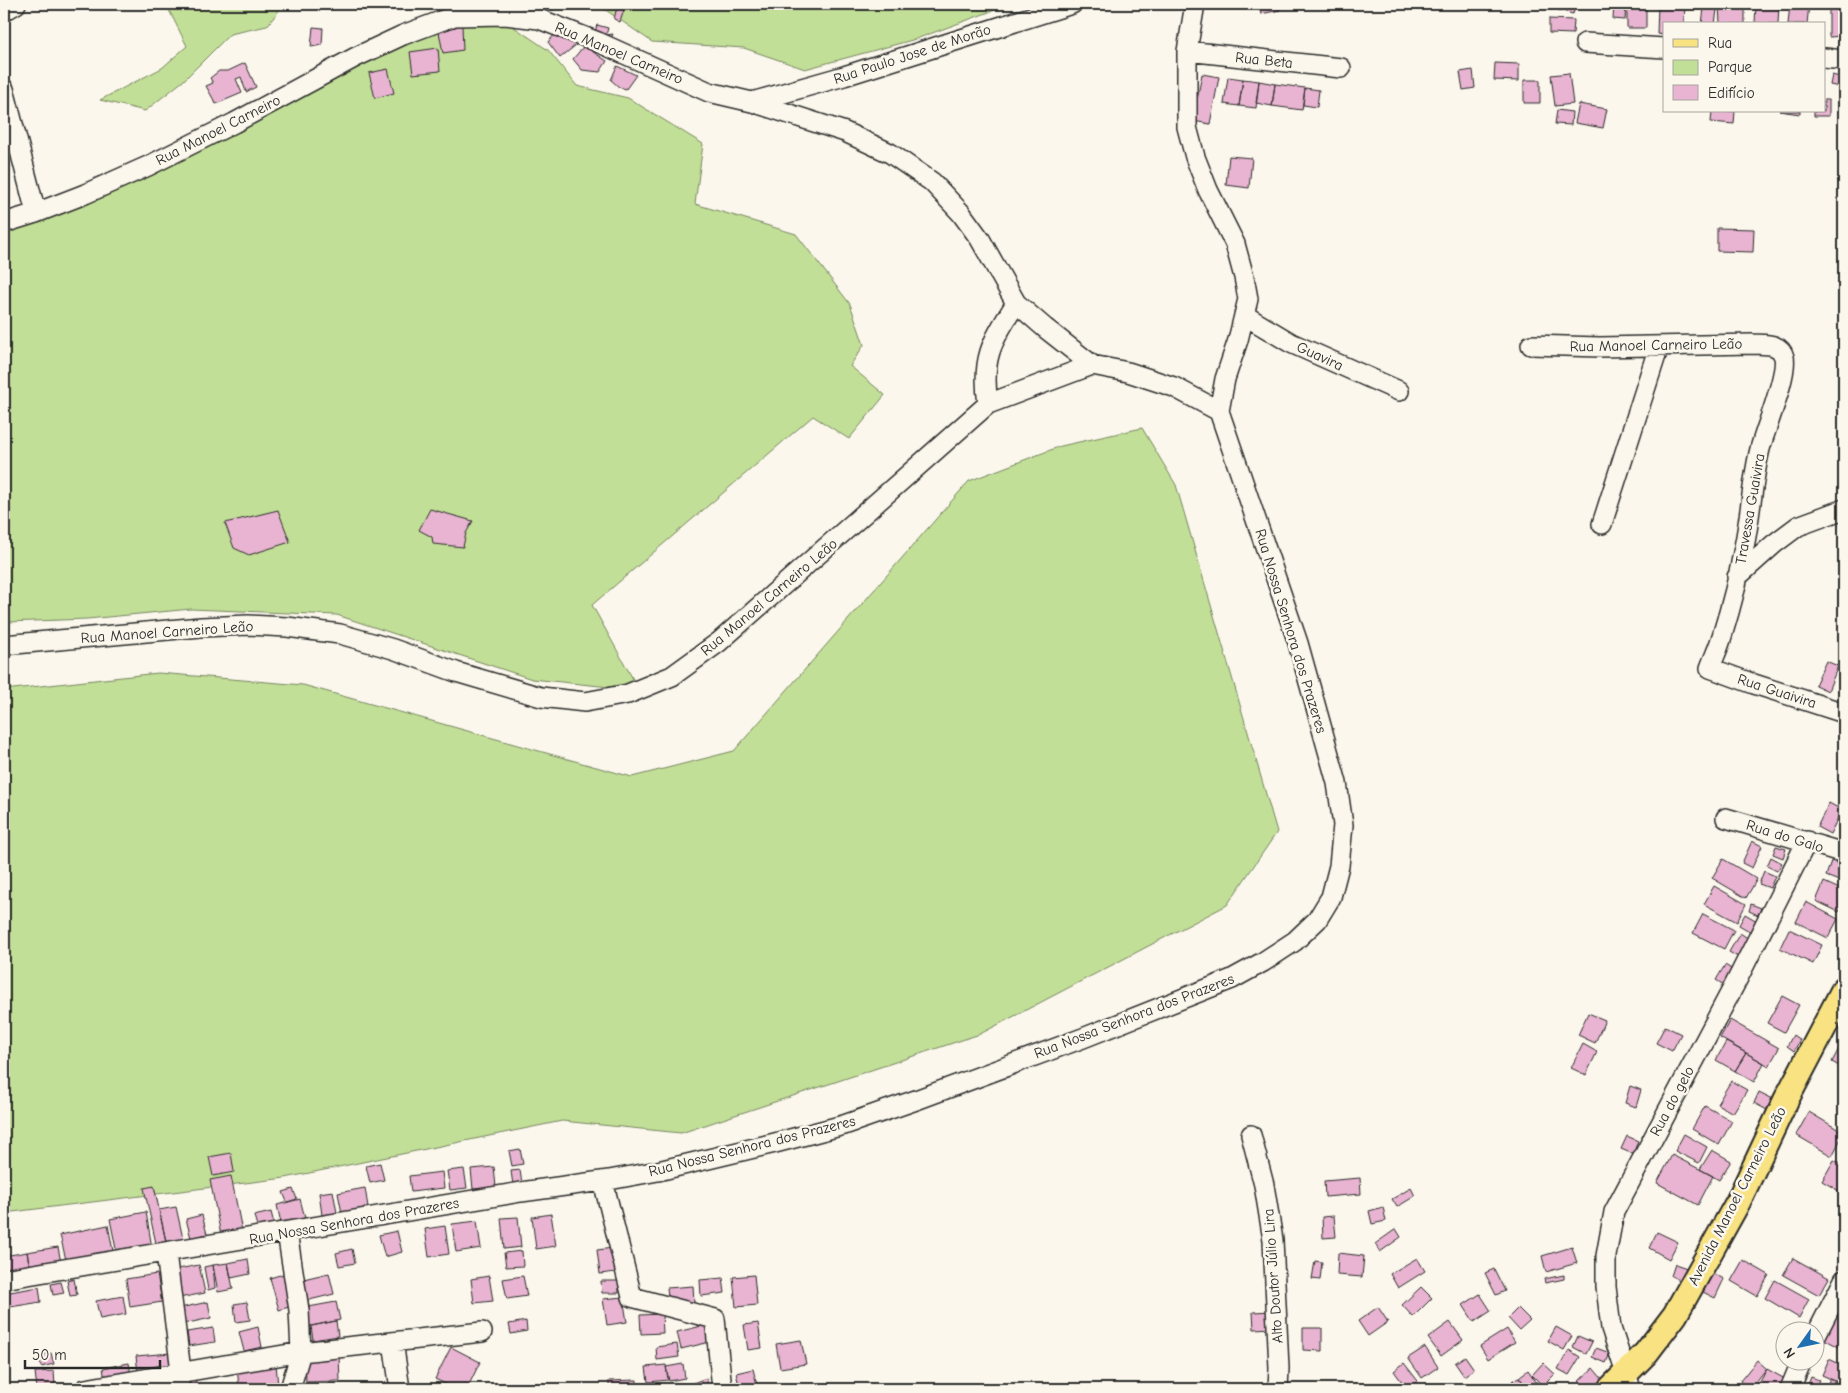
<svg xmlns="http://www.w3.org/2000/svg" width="1848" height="1393" font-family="'Comic Neue',sans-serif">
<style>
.green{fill:#c2df97;stroke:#768561}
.building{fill:#e8b4d1;stroke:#2b2b2b}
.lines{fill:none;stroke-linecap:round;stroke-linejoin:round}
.minor-casing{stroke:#2b2b2b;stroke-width:22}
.major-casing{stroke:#2b2b2b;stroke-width:28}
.minor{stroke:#fbf7ec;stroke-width:19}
.major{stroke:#f8e281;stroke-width:24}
.labels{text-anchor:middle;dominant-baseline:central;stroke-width:5;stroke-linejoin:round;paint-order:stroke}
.street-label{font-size:15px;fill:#2b2b2b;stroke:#fbf7ec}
</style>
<rect width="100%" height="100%" fill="#fbf7ec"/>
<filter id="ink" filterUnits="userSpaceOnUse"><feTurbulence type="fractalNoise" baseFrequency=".02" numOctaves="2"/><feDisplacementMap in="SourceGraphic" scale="10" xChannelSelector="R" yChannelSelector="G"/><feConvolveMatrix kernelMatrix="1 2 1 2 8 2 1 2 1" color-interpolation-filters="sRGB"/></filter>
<g filter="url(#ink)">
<path class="green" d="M169 4H284L267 26 230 34 183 81 145 111 100 100 162 68 187 46 167 6Z
M597 4H1011L916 39 805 69 744 48 652 42Z
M505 21 548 50 577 86 628 98 703 144 695 204 796 234 850 304 864 345 850 366 885 395 849 439 813 416 592 605 639 690 532 679 337 615 191 609 87 619 7 622 4 614V230L105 196 354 66 433 31 483 22Z
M1142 428 1176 485 1277 832 1227 905 980 1034 681 1133 562 1121 285 1178 4 1213V690L158 673 303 685 632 777 734 751 969 481 1061 446Z"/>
<path class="building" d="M533 4H556L553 10Z
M1258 4H1278L1280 10 1261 14Z
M1552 4H1576L1573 14 1551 8Z
M1614 4H1626L1625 20 1613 19Z
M1627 4H1646V28H1627Z
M1658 4H1685L1684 24H1664V35L1657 34Z
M1719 4H1745V24H1720Z
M1756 4H1779L1778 24 1755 23Z
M1790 4H1809L1807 24H1788Z
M1829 4H1844V36L1829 37Z
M617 7 624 10 620 22 614 19Z
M1704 8 1717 10 1715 24H1702Z
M1549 19 1574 20 1573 34 1549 33Z
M462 25 463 50 443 53 439 32Z
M597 25 608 28 606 35 613 34 610 41 594 35Z
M313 27 323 28 322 45 311 47Z
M558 31 576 45 560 58 548 42Z
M584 46 607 61 600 72 582 70 573 59Z
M438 48 440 71 413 74 410 52Z
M245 63 256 87 246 92 241 77 236 79 242 93 216 104 206 86 213 83 210 78 219 71H228Z
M1495 63 1519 64V81L1494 80Z
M617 66 636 75 626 89 619 87 611 80Z
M388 69 394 93 375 98 369 73Z
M1473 70 1475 88 1463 90 1460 72Z
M1569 73 1573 104 1555 106 1551 75Z
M1202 74 1219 77 1210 124 1193 121Z
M1832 75 1844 78V88L1830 85Z
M1228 77 1243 79 1239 106 1224 104Z
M1243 79 1259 81 1256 108 1239 106Z
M1524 80H1540V103H1524Z
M1259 81 1275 84 1272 106 1256 103Z
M1275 84 1305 88 1302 110 1272 106Z
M1305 88 1319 90 1317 107 1303 105Z
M1824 100H1829V116H1814V111H1824Z
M1579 104 1607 109 1603 128 1575 123Z
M1557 110 1572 112 1571 125 1555 124Z
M1712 111H1735L1734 124 1711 122Z
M1779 111H1800V114Z
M1229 156 1252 158 1249 188 1226 185Z
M1717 228 1754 229 1753 252 1717 251Z
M430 509 473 521 466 533 463 547 433 544 432 537 419 530Z
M278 510 290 542 249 555 234 548 225 523Z
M1844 589V607L1839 605Z
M1826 661 1838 666 1828 691 1815 685Z
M1829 803 1842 810 1830 834 1817 827Z
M1752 841 1762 846 1752 868 1742 863Z
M1776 846 1786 849 1783 858 1773 854Z
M1771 857 1782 863 1777 871 1767 866Z
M1723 859 1757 879 1746 898 1712 878Z
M1831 861 1844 866V883L1826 876Z
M1764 871 1775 876 1770 888 1759 884Z
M1824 882 1844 891V901L1839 912 1816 901Z
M1714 886 1746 904 1737 922 1704 904Z
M1806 902 1838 919 1828 938 1796 922Z
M1751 904 1761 908 1758 915 1749 911Z
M1703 914 1734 930 1724 949 1693 933Z
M1745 914 1757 921 1751 932 1739 925Z
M1789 929 1822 945 1813 964 1780 948Z
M1740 933 1749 939 1738 957 1729 952Z
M1725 965 1733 970 1724 985 1716 980Z
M1782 996 1799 1005 1784 1032 1767 1023Z
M1844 1010V1032L1836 1027Z
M1588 1013 1605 1020 1595 1043 1578 1035Z
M1730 1020 1779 1048 1769 1066 1720 1038Z
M1665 1026 1681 1034 1672 1051 1656 1043Z
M1793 1035 1800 1040 1794 1051 1787 1046Z
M1844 1039V1069L1832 1062Z
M1726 1042 1746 1053 1735 1071 1716 1060Z
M1583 1044 1597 1052 1586 1075 1571 1068Z
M1746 1053 1764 1063 1754 1082 1735 1071Z
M1731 1081 1747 1090 1733 1113 1717 1104Z
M1630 1086 1641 1090 1636 1107 1625 1103Z
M1759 1092 1773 1099 1767 1110 1754 1103Z
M1705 1106 1732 1121 1719 1145 1692 1129Z
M1809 1112 1844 1133 1832 1156 1796 1135Z
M1684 1134 1707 1147 1699 1163 1675 1151Z
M1627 1136 1638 1141 1633 1154 1621 1149Z
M520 1149 523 1164 512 1166 509 1151Z
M1712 1150 1731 1161 1719 1180 1700 1169Z
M231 1153 234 1172 213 1176 209 1157Z
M1672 1155 1713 1176 1698 1205 1657 1183Z
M1834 1160 1844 1165V1194L1822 1181Z
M380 1163 384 1180 370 1183 366 1166Z
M494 1167 496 1187 473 1189 471 1169Z
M464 1169 467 1188 450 1190 447 1171Z
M520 1170 522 1184 513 1185 511 1171Z
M442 1172 444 1188 411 1192 409 1176Z
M231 1176 242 1231 221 1235 210 1180Z
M1360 1178 1361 1194 1325 1197 1324 1181Z
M154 1186 167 1246 157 1248 144 1188Z
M365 1188 368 1207 342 1213 338 1193Z
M1411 1188 1415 1196 1397 1207 1392 1199Z
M293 1189 297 1199 287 1202 283 1192Z
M333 1191 337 1213 322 1215 319 1193Z
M300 1199 305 1218 281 1223 277 1205Z
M176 1207 184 1243 167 1246 159 1210Z
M1383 1207 1386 1221 1372 1224 1369 1211Z
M146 1212 152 1248 117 1254 110 1219Z
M271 1212 274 1224 258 1229 254 1216Z
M551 1214 556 1246 536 1249 532 1217Z
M202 1215 207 1234 191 1238 186 1219Z
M1334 1216 1336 1237 1323 1238 1322 1217Z
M518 1217 521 1247 504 1249 501 1218Z
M477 1221 481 1248 456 1252 452 1224Z
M108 1225 113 1251 66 1260 60 1235Z
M445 1226 449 1254 429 1257 425 1229Z
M1396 1229 1401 1237 1380 1252 1375 1244Z
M397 1231 402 1252 385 1257 379 1235Z
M1657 1232 1678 1242 1669 1259 1649 1248Z
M58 1247 61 1263 30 1268 27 1252Z
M1572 1247 1577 1263 1546 1272 1542 1256Z
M613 1248 616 1272 600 1274 597 1250Z
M352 1249 355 1263 339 1266 336 1253Z
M522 1251 523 1266 506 1267 504 1253Z
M27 1252 30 1269 4 1274V1256Z
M1338 1253 1364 1256 1362 1277 1337 1275Z
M1417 1258 1425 1271 1398 1288 1390 1274Z
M1793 1258 1829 1278 1819 1295 1783 1275Z
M248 1259 250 1274 231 1278 228 1263Z
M1743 1260 1769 1275 1757 1296 1731 1281Z
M1315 1261 1322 1262 1320 1280 1312 1279Z
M228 1263 233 1289 218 1292 213 1265Z
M1675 1264 1687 1268 1682 1281 1671 1276Z
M199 1265 205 1293 179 1298 173 1270Z
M213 1265 215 1288 208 1290 204 1267Z
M1494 1269 1505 1291 1496 1295 1485 1273Z
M329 1273 334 1294 301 1302 295 1281Z
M1712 1273 1724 1279 1715 1298 1703 1292Z
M157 1274 162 1302 130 1307 126 1279Z
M283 1274 292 1306 279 1310 270 1278Z
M754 1275 757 1305 736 1307 733 1277Z
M1564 1275V1279L1545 1283 1544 1279Z
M489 1276 493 1301 474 1303 471 1279Z
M523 1276 527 1296 507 1299 503 1279Z
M723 1278 725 1293 701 1296 700 1280Z
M74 1279 77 1295 70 1296 67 1281Z
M1775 1280 1809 1299 1799 1318 1765 1298Z
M601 1281H619V1293H602Z
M61 1282 64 1293 53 1295 51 1284Z
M693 1286 694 1302 669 1305 667 1288Z
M39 1287 41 1302 4 1308V1293Z
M1421 1287 1432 1298 1413 1317 1402 1305Z
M1480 1294 1491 1311 1474 1322 1463 1305Z
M123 1296 126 1314 100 1319 96 1301Z
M623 1297 627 1322 607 1325 603 1299Z
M1844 1297V1318L1835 1314Z
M208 1302 211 1318 183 1324 180 1308Z
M247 1302 250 1320 236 1322 234 1304Z
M336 1302 340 1320 307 1327 303 1308Z
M1378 1307 1388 1322 1368 1336 1358 1321Z
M1518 1308 1530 1320 1519 1330 1508 1318Z
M1273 1311V1328L1254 1329 1253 1312Z
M662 1314 663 1333 641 1334 640 1315Z
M1836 1316 1844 1320V1336L1839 1347 1824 1339Z
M336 1321 338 1336 313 1340 311 1326Z
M526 1321 527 1331 511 1334 509 1324Z
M1450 1322 1463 1340 1441 1356 1428 1338Z
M758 1323 762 1348 748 1350 744 1325Z
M706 1325 710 1342 681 1349 677 1332Z
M258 1327 262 1347 244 1351 239 1332Z
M1556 1327 1572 1336 1564 1350 1548 1341Z
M213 1328 215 1342 189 1346 187 1332Z
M1303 1328H1322V1351L1303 1350Z
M1507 1329 1515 1342 1488 1359 1480 1346Z
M1578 1336 1592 1342 1586 1354 1573 1347Z
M801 1340 806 1364 780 1368 776 1344Z
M677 1344 679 1357 657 1360 656 1347Z
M451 1347 480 1362 467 1389H456L435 1379Z
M1425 1347 1438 1367 1422 1378 1408 1358Z
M1596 1348 1610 1353 1606 1363 1592 1357Z
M1569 1350 1580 1357 1569 1375 1558 1369Z
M51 1353 54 1364 41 1367 38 1355Z
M171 1353 172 1370 138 1373 136 1356Z
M339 1356 340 1381 306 1382 305 1357Z
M1465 1356 1474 1369 1464 1376 1455 1363Z
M1829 1359 1844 1366V1385L1822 1375Z
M1757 1360 1767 1369 1751 1389H1749L1740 1381Z
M129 1363 131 1375 105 1380 103 1368Z
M276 1363 278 1387 239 1389 237 1365Z
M1404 1363 1418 1381 1407 1389 1394 1371Z
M1543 1363 1555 1374 1543 1386 1532 1375Z
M683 1364 685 1378 669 1381 666 1367Z
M666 1365 668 1380 648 1382 646 1367Z
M1593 1368 1603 1380 1593 1389H1587L1579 1381Z
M753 1369 758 1389H740L736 1373Z
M1767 1369 1785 1379 1779 1389H1756Z
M1528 1370 1541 1389H1528L1519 1377Z
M54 1371 55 1387 37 1389 35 1372Z
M197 1373 195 1389H181L184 1375Z
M1519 1377 1528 1389H1514L1510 1383Z
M1811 1377 1819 1380 1815 1389 1807 1387Z
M706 1378 708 1384 697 1389H690L688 1385Z
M1830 1379 1844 1386V1389H1825Z
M637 1380V1389H609V1381Z
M1667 1385 1669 1389H1658Z
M689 1386V1389H674Z"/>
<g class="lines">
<g class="minor-casing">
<path id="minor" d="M4 11 16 4
M1585 43 1664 48
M1187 51 1341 68
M1824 58 1844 60
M4 89 36 213
M752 102 844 76 1072 4
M4 223 36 213 85 194 148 166 234 123 356 57 403 35 454 16 505 15 539 19 598 42 709 92 752 102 845 132 890 153 932 182 961 213 980 239 1016 303 1045 328 1092 365
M1244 315 1291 343 1399 391
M1531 345 1600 347 1752 344C1764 345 1780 342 1784 357 1788 375 1765 429 1760 449 1752 481 1751 514 1744 547 1739 576 1731 607 1722 636 1719 647 1714 657 1710 668L1754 684 1844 713
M988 404C981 357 992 342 1016 303
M1602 524 1659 346
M1737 577 1774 544 1798 526 1844 509
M4 645 201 627 248 625 287 627 340 634 393 649 456 672 541 697 585 702 628 694 672 676 719 642 988 404 1092 365 1128 372 1174 387 1219 411
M1726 818 1844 853
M1251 1135 1264 1185 1273 1240 1279 1368 1278 1389
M603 1181 632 1297 715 1319 722 1389
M287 1232 299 1310 301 1352 290 1389
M166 1253 181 1371 178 1389
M4 1279 521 1192 609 1180 658 1171 775 1143 844 1125 916 1100 1083 1038 1232 979 1263 962 1295 941 1317 920 1331 897 1339 866 1343 825 1337 783 1298 643 1219 411 1225 379 1238 340 1248 299 1244 277 1235 244 1208 190 1195 157 1187 127V51L1195 4
M1816 1335 1844 1280
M393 1342 400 1389
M85 1389 301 1352 482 1332
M1631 1389 1611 1328 1606 1287V1256L1614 1212 1735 984 1807 841
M1790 1389 1802 1360"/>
</g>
<g class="major-casing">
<path id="major" d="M1610 1389 1646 1353 1675 1315 1738 1202 1786 1100 1844 989"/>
</g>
<use href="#minor" class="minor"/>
<use href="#major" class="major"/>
</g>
</g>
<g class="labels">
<g class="street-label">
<text transform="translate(619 53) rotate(23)">Rua Manoel Carneiro</text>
<text transform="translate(912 54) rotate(-18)">Rua Paulo Jose de Morão</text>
<text transform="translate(1264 60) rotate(6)">Rua Beta</text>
<text transform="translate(218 130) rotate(-27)">Rua Manoel Carneiro</text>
<text transform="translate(1656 345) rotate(-1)">Rua Manoel Carneiro Leão</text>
<text transform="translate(1320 356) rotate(25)">Guavira</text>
<text transform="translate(1750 509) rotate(-80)">Travessa Guaivira</text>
<text transform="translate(769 597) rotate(-40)">Rua Manoel Carneiro Leão</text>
<text transform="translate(1291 631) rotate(73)">Rua Nossa Senhora dos Prazeres</text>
<text transform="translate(167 632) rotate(-4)">Rua Manoel Carneiro Leão</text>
<text transform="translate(1777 691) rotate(18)">Rua Guaivira</text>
<text transform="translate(1785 836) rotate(17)">Rua do Galo</text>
<text transform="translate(1134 1016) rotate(-21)">Rua Nossa Senhora dos Prazeres</text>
<text transform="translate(1672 1101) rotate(-62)">Rua do gelo</text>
<text transform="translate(752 1146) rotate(-14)">Rua Nossa Senhora dos Prazeres</text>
<text transform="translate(1737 1196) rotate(-63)">Avenida Manoel Carneiro Leão</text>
<text transform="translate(354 1221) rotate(-10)">Rua Nossa Senhora dos Prazeres</text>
<text transform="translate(1273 1276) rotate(-94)">Alto Doutor Júlio Lira</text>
</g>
</g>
<rect width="1848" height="1393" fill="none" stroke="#fbf7ec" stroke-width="20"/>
<rect x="10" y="10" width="1828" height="1373" fill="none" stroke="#2b2b2b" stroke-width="2" filter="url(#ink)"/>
<rect x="1663" y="22" width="162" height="90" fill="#fbf7ec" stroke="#a8a59f"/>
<rect x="1673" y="39" width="25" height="8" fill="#f8e281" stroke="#a8a59f"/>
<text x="1708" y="48" font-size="15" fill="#2b2b2b">Rua</text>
<rect x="1673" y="60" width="25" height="15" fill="#c2df97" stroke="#a8a59f"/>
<text x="1708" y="72" font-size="15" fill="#2b2b2b">Parque</text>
<rect x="1673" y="85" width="25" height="15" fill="#e8b4d1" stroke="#a8a59f"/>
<text x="1708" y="98" font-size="15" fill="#2b2b2b">Edifício</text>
<g transform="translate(1800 1346) rotate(237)"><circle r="24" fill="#fbf7ec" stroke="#a8a59f"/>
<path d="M0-4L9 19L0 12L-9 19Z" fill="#1f6fb2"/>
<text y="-8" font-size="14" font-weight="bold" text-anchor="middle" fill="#2b2b2b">N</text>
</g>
<path d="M25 1360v8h135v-8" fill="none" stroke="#2b2b2b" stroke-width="2.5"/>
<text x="32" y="1360" font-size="15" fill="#2b2b2b" stroke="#fbf7ec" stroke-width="4" paint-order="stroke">50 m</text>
</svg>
